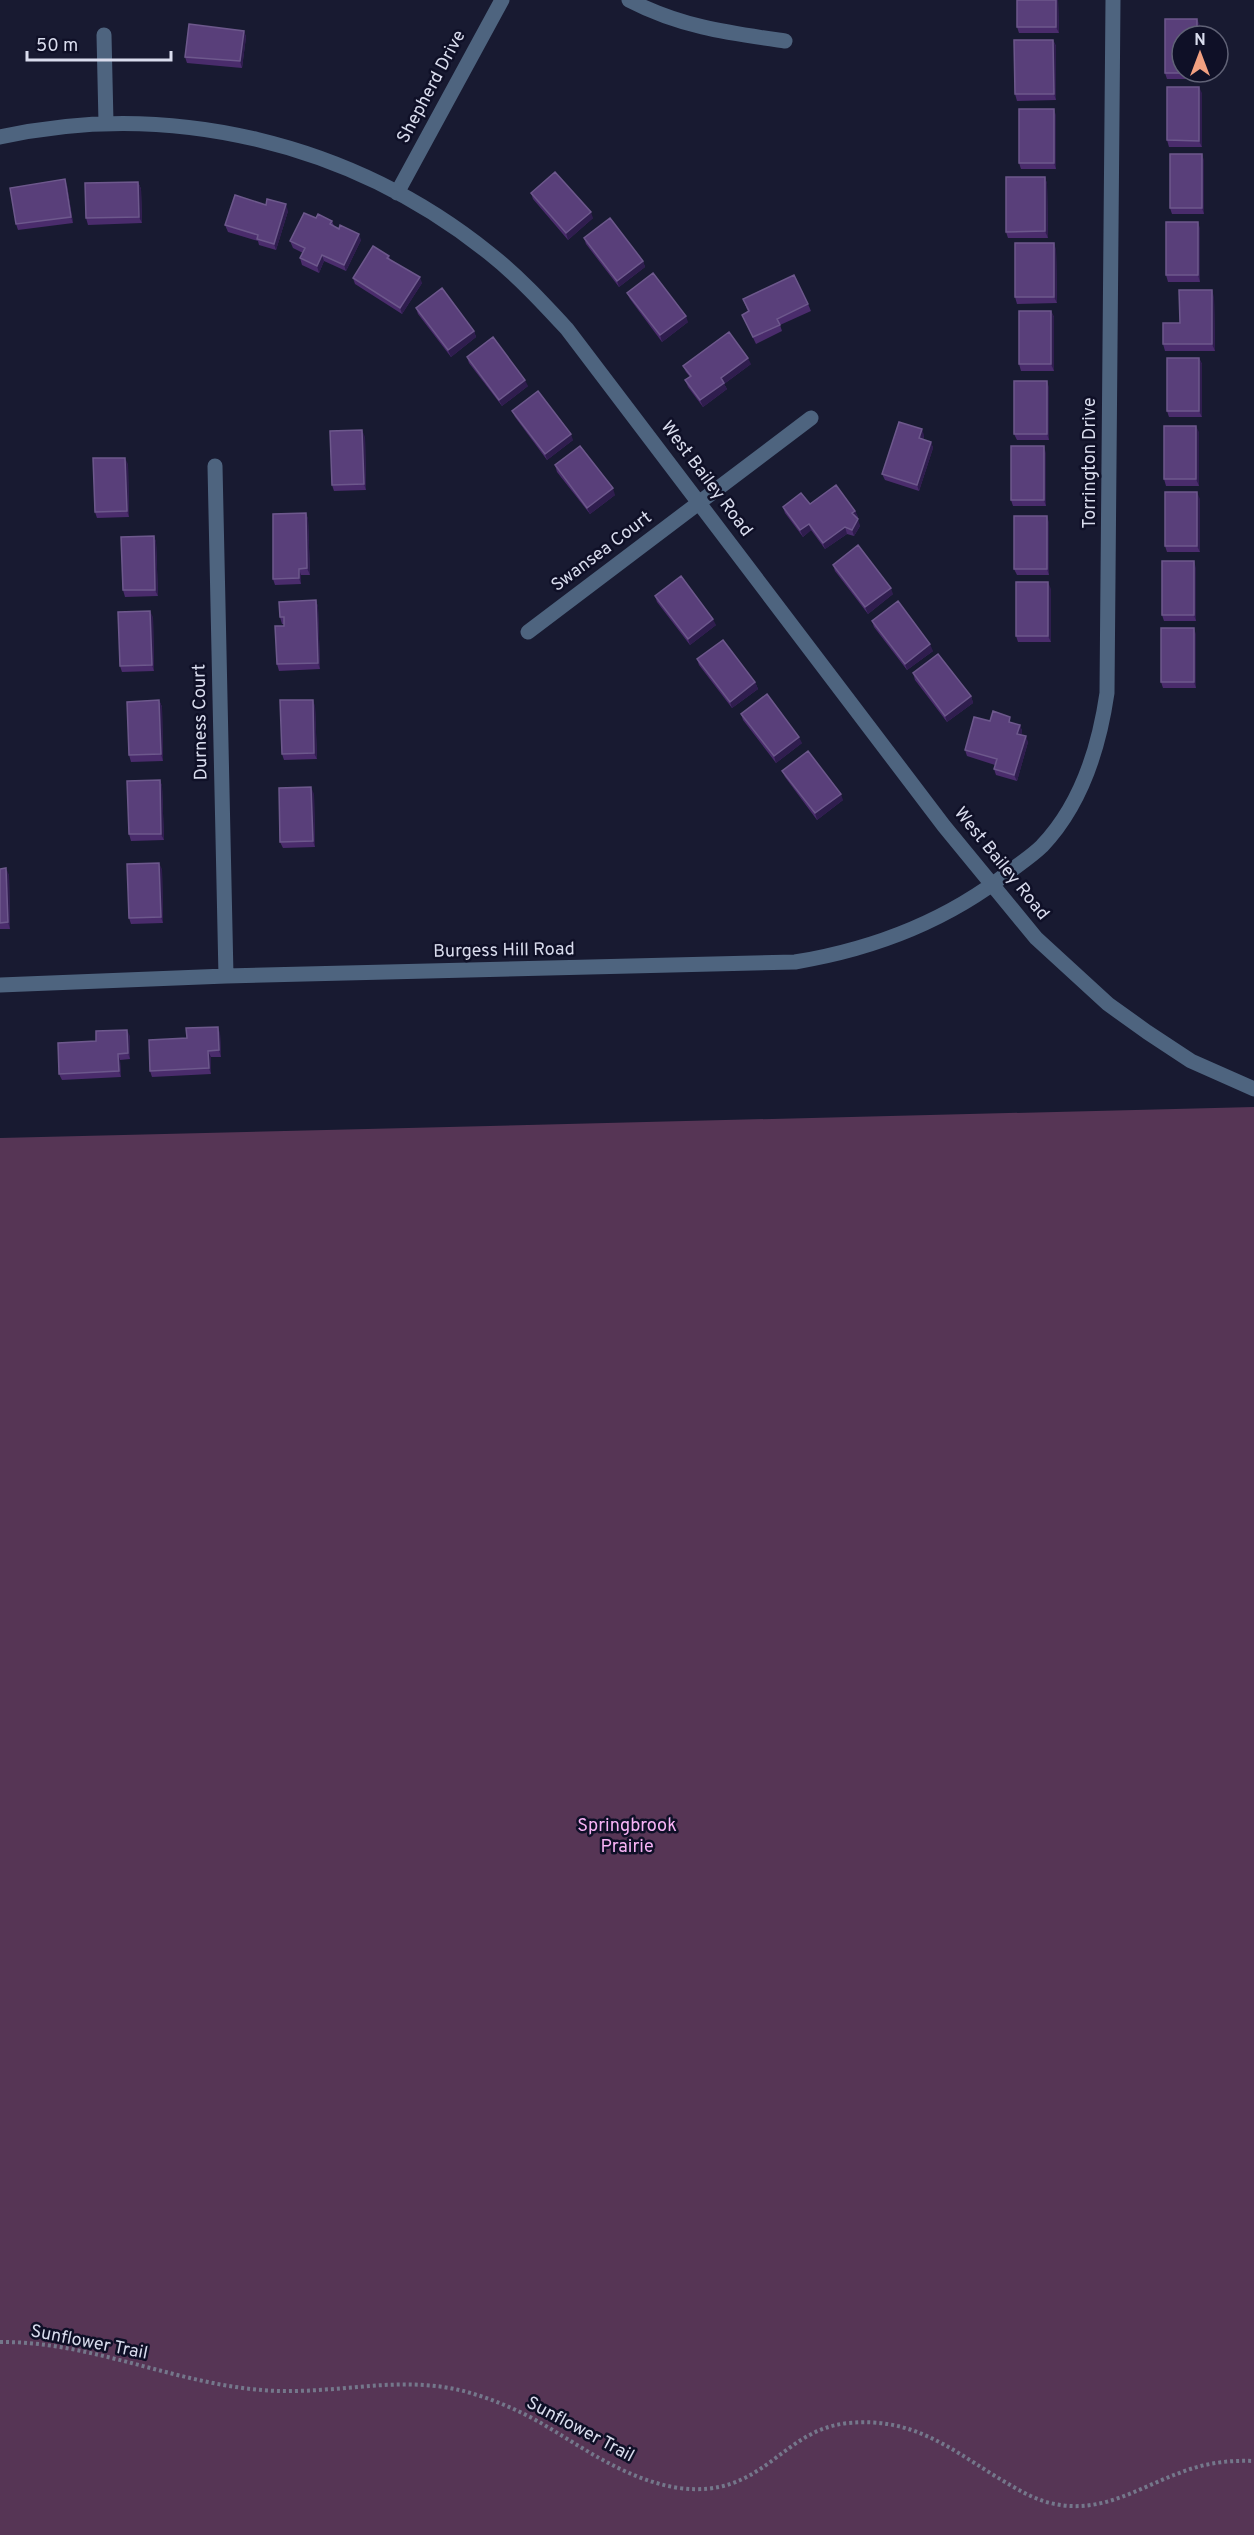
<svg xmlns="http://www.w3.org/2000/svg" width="1254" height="2535" font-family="Overpass,sans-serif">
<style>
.green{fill:#563555}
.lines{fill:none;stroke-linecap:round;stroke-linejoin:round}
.path{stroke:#74778b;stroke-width:4;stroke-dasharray:3 3;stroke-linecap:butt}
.minor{stroke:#4e647f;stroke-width:15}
.wall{fill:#4a2c6c}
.shaded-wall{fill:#2f1d4e}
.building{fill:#593f7a;stroke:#6d588c;stroke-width:1.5}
.labels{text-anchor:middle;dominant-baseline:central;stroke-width:5;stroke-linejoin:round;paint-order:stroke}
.street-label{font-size:18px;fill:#d9dced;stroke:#0f1027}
.park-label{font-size:18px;fill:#f7b3f5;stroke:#0f1027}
</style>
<rect width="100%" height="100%" fill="#181a31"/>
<path class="green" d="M1254 1107V2535H0V1138Z"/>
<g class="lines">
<path class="path" d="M0 2342C101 2341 194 2394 295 2391 356 2390 414 2375 474 2394 497 2401 520 2411 541 2423 585 2449 627 2480 679 2488 764 2499 780 2430 848 2423 909 2417 946 2445 995 2476 1014 2487 1033 2500 1055 2504 1102 2514 1140 2487 1182 2472 1205 2463 1229 2460 1254 2461"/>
<path class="minor" d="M629 0C681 27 729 33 785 41
M104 35 106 123
M0 137C171 99 352 143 489 253 518 276 542 302 567 329L944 826 1036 938 1108 1004 1147 1032 1191 1061 1254 1089
M397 193 502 0
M215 466 226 976
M528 632 811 418
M0 985 226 976 795 962C874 949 947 921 1010 871 1021 863 1033 855 1042 846 1082 804 1099 748 1107 693L1113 0"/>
</g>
<path class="wall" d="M1058 0 1059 33H1019L1017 27Z
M1200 25V79H1167L1165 73Z
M244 31 246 37 242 68 187 63 185 57Z
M1053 40 1056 46V100L1017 101 1015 94Z
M1202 93V147H1169L1167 140Z
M1056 115V169H1021L1019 163Z
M1204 160V214H1172L1170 208Z
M1045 177 1047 184 1048 238H1008L1006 232Z
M138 182 141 189 142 223 88 225 86 218Z
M67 185 73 223 18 230 16 224Z
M531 193 593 218 568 240 533 199Z
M288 211 276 250 259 245 258 241 228 232 225 225Z
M316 218 332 221 334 226 361 240 346 271 324 261 319 273 302 265 300 258 303 253 293 248 290 241Z
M1200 228V282H1168L1166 275Z
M584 238 643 261 645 267 619 287 586 244Z
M1056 249 1057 303 1017 304 1015 297Z
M389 256 390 260 422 283 402 314 355 284 353 278Z
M627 293 688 322 662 342 630 299Z
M1214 297 1215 351H1165L1163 344 1180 323Z
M743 299 808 304 811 311 780 325 782 331 756 344 742 315 748 312Z
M416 308 474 331 476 337 451 357 418 314Z
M1051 311 1054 317V371H1021L1019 364Z
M467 357 528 386 502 406 469 363Z
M1199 358 1202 364V417H1169L1167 411Z
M751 364 724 384 727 389 703 407 688 387 685 380 690 377 686 372 683 366Z
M1049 387V440H1017L1014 434Z
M512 411 573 440 547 460 515 417Z
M1199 432V486H1166L1164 479Z
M924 435 923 440 931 442 933 448 919 491 885 480 882 474Z
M365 437 366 490 334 491 332 485Z
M1046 453V506H1013L1011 500Z
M128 464 129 517 97 518 95 512Z
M555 465 615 495 590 514 557 472Z
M1200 499V552H1167L1165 546Z
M810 504 855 511 858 517 856 518 860 526 854 536 847 534 825 549 811 530 803 537 785 513 783 507Z
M306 513 308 519 310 575H301V584L275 585 273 579Z
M1049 522V575H1017L1014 569Z
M154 536 156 542 158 596 125 597 123 590Z
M833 565 893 594 868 614 835 571Z
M1196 568V621H1164L1162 615Z
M1051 589V642H1018L1016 636Z
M655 596 716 625 690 645 657 602Z
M316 600 318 607 320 669 279 671 277 664 284 626V624H282L280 617Z
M153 617 154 671 122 672 120 666Z
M872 621 933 651 907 670 874 627Z
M1196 634V688H1163L1161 682Z
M697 659 755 682 758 689 732 708 699 665Z
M913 673 971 696 973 703 947 722 915 680Z
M159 700 162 707 163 761 131 762 129 755Z
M315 706 317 759 284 760 282 754Z
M741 714 802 743 776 763 743 720Z
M990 721 1012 723 1020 725 1022 731 1021 735 1028 742 1017 781 996 775 994 769 995 765 967 756 965 750Z
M782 771 843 800 817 820 785 777Z
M160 780 162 786 164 840 131 841 129 834Z
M314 794 315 847 283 848 280 842Z
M0 869 9 875 10 929H0Z
M162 869 163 923 131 924 129 918Z
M220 1033 221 1057H211V1074L152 1077 150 1071 187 1038Z
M130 1036V1059L120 1060 121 1077 62 1080 59 1074 96 1041Z"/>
<path class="shaded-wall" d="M1056 0H1058L1059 33 1056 27Z
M1197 19 1200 25V36H1197Z
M244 31 246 37 242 68 240 61Z
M1053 40 1056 46V100L1054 94Z
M1199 87 1202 93V147L1199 141Z
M1054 109 1056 115V169L1054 163Z
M1202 154 1204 160V214L1202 208Z
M1045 177 1047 184 1048 238 1045 231Z
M65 179 67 185 73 223 71 217Z
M138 182 141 189 142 223 139 217Z
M286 204 288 211 276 250 274 244Z
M591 212 593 218 568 240 566 233Z
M1198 222 1200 228V282L1198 275Z
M359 234 361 240 346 271 344 265Z
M1054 243 1056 249 1057 303 1054 297Z
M322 255 324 261 319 273 317 266Z
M643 261 645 267 619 287 617 281Z
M420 277 422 283 402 314 400 308Z
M1212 290 1214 297 1215 351 1212 344Z
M1051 311 1054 317V371L1051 364Z
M686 316 688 322 662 342 660 335Z
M474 331 476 337 451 357 448 350Z
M748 358 751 364 724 384 727 389 703 407 700 400 721 378Z
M1199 358 1202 364V417L1199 411Z
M525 380 528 386 502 406 499 400Z
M1047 381 1049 387V440L1047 434Z
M1196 426 1199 432V486L1196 479Z
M922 429 924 435 921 445 919 438Z
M362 430 365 437 366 490 364 484Z
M571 434 573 440 547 460 545 454Z
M931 442 933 448 919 491 917 485Z
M1044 446 1046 453V506L1044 500Z
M125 458 128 464 129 517 127 511Z
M613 488 615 495 590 514 587 508Z
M1197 492 1200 499V552L1197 546Z
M855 511 858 517 855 519 852 513Z
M306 513 308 519 310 575 307 568Z
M1047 516 1049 522V575L1047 569Z
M858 519 860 526 854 536 852 530Z
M809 524 811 530 803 537 800 530Z
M845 527 847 534 825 549 823 543Z
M154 536 156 542 158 596 155 590Z
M1194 561 1196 568V621L1194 615Z
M299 569 301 575V584L299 578Z
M1048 582 1051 589V642L1048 636Z
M891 588 893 594 868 614 865 607Z
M316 600 318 607 320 669 318 663Z
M150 611 153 617 154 671 152 665Z
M713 619 716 625 690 645 688 639Z
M1194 628 1196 634V688L1194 682Z
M930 644 933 651 907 670 905 664Z
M755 682 758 689 732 708 730 702Z
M971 696 973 703 947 722 945 716Z
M159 700 162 707 163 761 161 754Z
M313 700 315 706 317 759 314 753Z
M1020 725 1022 731 1020 740 1017 734Z
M1026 736 1028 742 1017 781 1014 775Z
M799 737 802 743 776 763 774 756Z
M160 780 162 786 164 840 161 834Z
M311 787 314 794 315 847 313 841Z
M841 794 843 800 817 820 815 813Z
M159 863 162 869 163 923 161 917Z
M6 868 9 875 10 929 8 922Z
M218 1027 220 1033 221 1057 219 1050Z
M127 1030 130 1036V1059L128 1053Z
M208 1051 211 1057V1074L209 1068Z
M118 1054 120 1060 121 1077 119 1071Z"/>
<path class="building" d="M1017 0H1056V27H1017Z
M1165 19H1197V36H1182V72H1197V73H1165Z
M189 24 244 31 240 61 185 57Z
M1014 40H1053L1054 94H1015Z
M1167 87H1199V141L1167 140Z
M1019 109H1054V163H1019Z
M1170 154H1202V208H1170Z
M555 172 591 212 566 233 531 193Z
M1006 177H1045V231L1006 232Z
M65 179 71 217 16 224 10 188Z
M138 182 139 217 86 218 85 183Z
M235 195 266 205 267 199 286 204 274 244 257 239 258 235 225 225Z
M304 213 316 218 318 214 332 221 330 224 339 229 340 225 359 234 344 265 322 255 317 266 300 258 305 248 290 241Z
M610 218 643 261 617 281 584 238Z
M1166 222H1198V275H1166Z
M1015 243H1054V297H1015Z
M373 246 389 256 387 258 420 277 400 308 353 278Z
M653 273 686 316 660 335 627 293Z
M794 275 808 304 777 319 780 325 753 337 742 315 749 311 743 299Z
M442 288 474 331 448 350 416 308Z
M1179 290H1212V344H1163V323H1180Z
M1019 311H1051V364H1019Z
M729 332 748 358 721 378 724 383 700 400 685 380 691 376 683 366Z
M493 337 525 380 499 400 467 357Z
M1167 358H1199V411H1167Z
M1014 381H1047V434H1014Z
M538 391 571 434 545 454 512 411Z
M899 422 922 429 919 438 931 442 917 485 882 474Z
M1164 426H1196V479H1164Z
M362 430 364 484 332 485 330 431Z
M580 446 613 488 587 508 555 465Z
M1011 446H1044V500H1011Z
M93 458H125L127 511 95 512Z
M836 485 855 511 852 513 858 519 852 530 845 527 823 543 809 524 800 530 783 507 801 493 810 504Z
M1165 492H1197V546H1165Z
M306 513 307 568 299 569V578L273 579V514Z
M1014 516H1047V569H1014Z
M154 536 155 590H123L121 537Z
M858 545 891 588 865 607 833 565Z
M1162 561H1194V615H1162Z
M681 576 713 619 688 639 655 596Z
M1016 582H1048V636H1016Z
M316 600 318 663 277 664 275 626H284V617H280L279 602Z
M898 601 930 644 905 664 872 621Z
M150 611 152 665 120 666 118 612Z
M1161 628H1194V682H1161Z
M723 640 755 682 730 702 697 659Z
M938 654 971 696 945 716 913 673Z
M767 694 799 737 774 756 741 714Z
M159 700 161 754 129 755 127 702Z
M280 700H313L314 753 282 754Z
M993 711 1010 717 1009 722 1020 725 1017 734 1026 736 1014 775 994 769 997 759 965 750 974 717 990 721Z
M808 751 841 794 815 813 782 771Z
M160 780 161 834H129L127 781Z
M311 787 313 841 280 842 279 788Z
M159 863 161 917 129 918 127 864Z
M6 868 8 922 0 923V869Z
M218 1027 219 1050 208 1051 209 1068 150 1071 149 1040 187 1038 186 1028Z
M127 1030 128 1053 118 1054 119 1071 59 1074 58 1043 96 1041V1031Z"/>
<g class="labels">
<g class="street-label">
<text transform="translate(432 87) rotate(-62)">Shepherd Drive</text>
<text transform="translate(1090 463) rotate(-90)">Torrington Drive</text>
<text transform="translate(706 479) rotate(53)">West Bailey Road</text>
<text transform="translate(602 552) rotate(-37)">Swansea Court</text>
<text transform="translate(201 722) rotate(-91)">Durness Court</text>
<text transform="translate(1001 864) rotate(51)">West Bailey Road</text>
<text transform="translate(504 951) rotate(-1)">Burgess Hill Road</text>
<text transform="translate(89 2343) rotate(11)">Sunflower Trail</text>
<text transform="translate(580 2430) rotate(28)">Sunflower Trail</text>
</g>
<g class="park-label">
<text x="627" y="1826">Springbrook<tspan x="627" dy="21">Prairie</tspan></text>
</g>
</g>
<g transform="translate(1200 54)"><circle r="28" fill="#0f1027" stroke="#606276" stroke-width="1.5"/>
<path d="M0-4.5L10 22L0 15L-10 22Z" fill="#f2a081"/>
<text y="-9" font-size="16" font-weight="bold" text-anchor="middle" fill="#d9dced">N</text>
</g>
<path d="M27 51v9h144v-9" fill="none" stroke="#d9dced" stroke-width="3"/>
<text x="36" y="51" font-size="18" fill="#d9dced" stroke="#0f1027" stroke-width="4.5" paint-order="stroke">50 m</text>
</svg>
